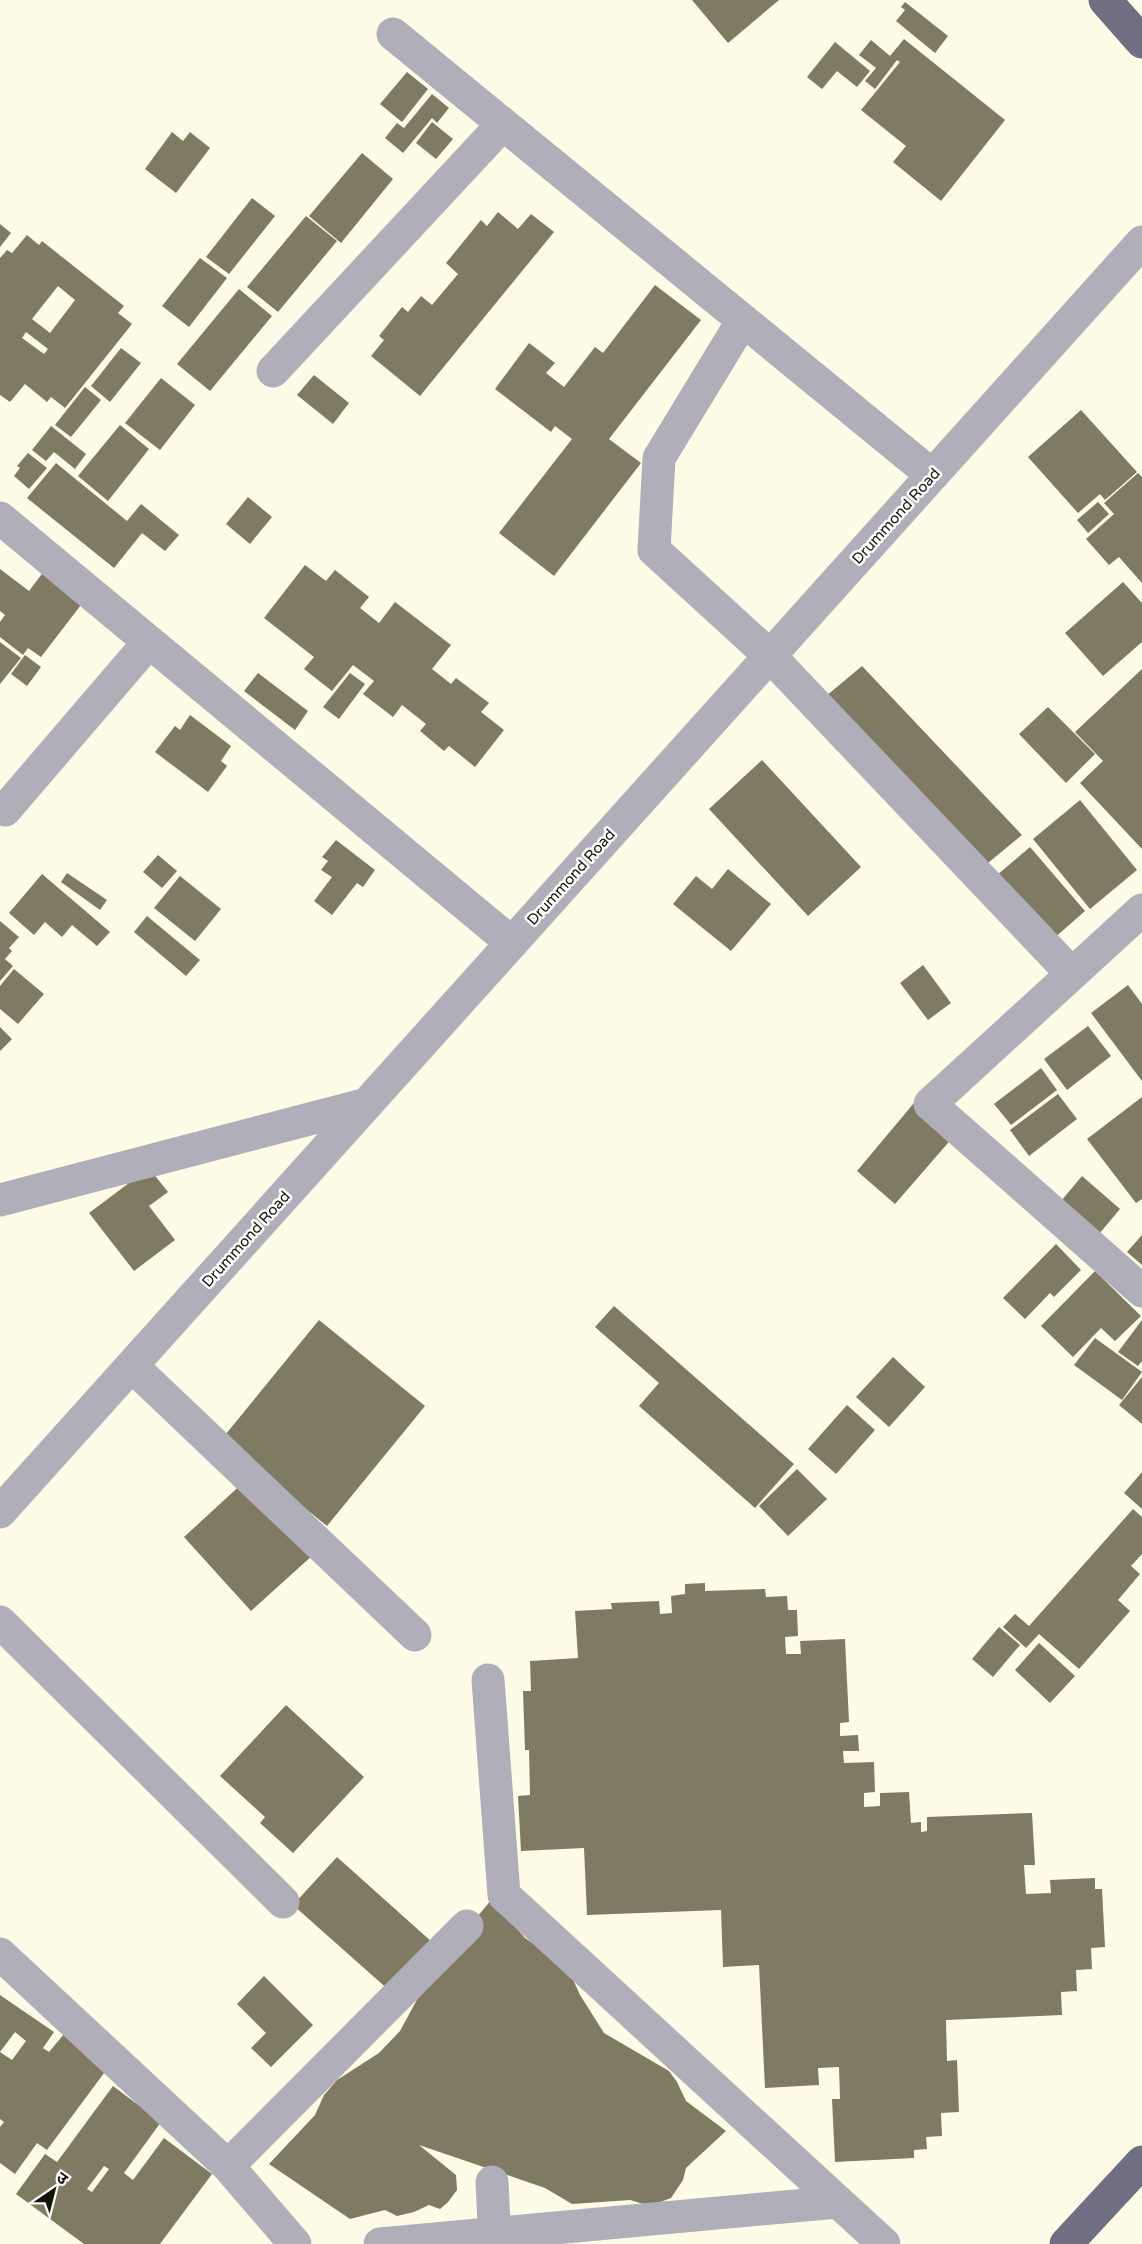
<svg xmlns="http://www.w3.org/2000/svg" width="1142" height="2244" font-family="'Varela Round','Noto Sans Devanagari',sans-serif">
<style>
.building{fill:#7e7b62;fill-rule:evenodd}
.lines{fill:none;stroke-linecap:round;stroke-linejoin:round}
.minor{stroke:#afaeb9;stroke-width:33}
.major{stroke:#706e82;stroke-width:33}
.labels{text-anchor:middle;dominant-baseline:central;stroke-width:5;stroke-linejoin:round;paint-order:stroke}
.street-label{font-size:15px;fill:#14130a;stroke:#fff}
</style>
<rect width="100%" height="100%" fill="#fefce6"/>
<path class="building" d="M692 0H779L728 43Z
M905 2 948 36 935 53 896 21 905 10 901 7Z
M904 39 1005 120 941 201 893 162 906 146 861 110 900 62 897 60 875 89 865 81 876 68 859 55 871 40 890 56Z
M835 42 870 71 857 87 837 71 822 89 807 77Z
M407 72 428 89 402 122 380 104Z
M432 94 449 108 437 123 432 118 403 153 385 138 397 123 404 128Z
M432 122 453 139 436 159 416 143Z
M172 132 183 141 190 132 210 148 176 193 145 169Z
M362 153 393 179 341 243 309 216Z
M252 198 275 216 229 274 206 257Z
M498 212 518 229 531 214 554 232 420 396 371 356 384 340 379 336 402 307 408 312 421 296 432 305 458 274 446 263 481 220 487 226Z
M306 216 337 241 278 312 247 287Z
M0 224 11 233 0 247Z
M27 235 39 245 42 241 124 306 118 313 132 324 65 408 51 397 47 402 25 384 10 402 0 395V258L7 250 12 253ZM58 286 75 300 50 333 32 319ZM26 332 48 349 44 354 22 338Z
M200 258 227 278 189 327 162 306Z
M655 285 701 320 609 439 641 463 554 576 499 533 572 439 555 426 551 432 495 389 529 343 555 363 546 373 564 387 595 347 603 353Z
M239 289 272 316 210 391 177 364Z
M121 348 141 363 110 402 91 386Z
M314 375 349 403 333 424 297 395Z
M161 378 195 405 160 450 125 423Z
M85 387 101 400 71 437 55 425Z
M1081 410 1137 472 1105 500 1100 494 1078 513 1028 457Z
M120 425 149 449 108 501 78 476Z
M51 426 86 454 75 469 54 452 46 461 32 450Z
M28 453 47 468 29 489 14 476 20 468 17 466Z
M56 463 127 521 141 504 179 535 165 551 142 533 114 568 27 498Z
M1138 473 1142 477V583L1119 557 1109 565 1086 539 1114 514 1104 503Z
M248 497 272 517 250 544 226 524Z
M1098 502 1109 514 1088 533 1077 520Z
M305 565 326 581 335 570 369 597 360 608 379 623 395 602 451 645 432 669 451 684 456 678 489 703 481 712 504 730 475 767 449 746 444 751 420 731 426 724 402 705 393 717 363 694 374 681 353 665 332 691 304 669 314 657 264 618Z
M0 569 29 591 44 571 84 601 41 657 28 648 23 655 0 637V622L5 615 0 611Z
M1123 582 1142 603V642L1103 676 1065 633Z
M0 642 21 658 0 684Z
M25 655 41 667 27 686 11 674Z
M862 666 1022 835 977 872 819 702Z
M1142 669V849L1080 783 1103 761 1075 732Z
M258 673 308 711 295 730 244 691Z
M350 673 365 684 339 719 323 707Z
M1048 707 1095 754 1066 783 1019 734Z
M190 715 231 746 221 761 227 766 208 792 155 752 175 726 180 730Z
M762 760 861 867 808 916 709 809Z
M1080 800 1137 870 1090 909 1033 839Z
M336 840 375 870 363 887 357 883 332 915 314 901 332 877 321 870 328 861 322 857Z
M1030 847 1085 911 1052 940 996 876Z
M158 855 177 871 162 888 143 872Z
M728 869 771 904 731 951 673 904 696 876 712 889Z
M67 873 107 900 100 910 61 882Z
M42 874 110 932 97 946 72 925 62 937 45 922 34 935 9 913Z
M180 876 221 909 195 941 154 908Z
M147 916 200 960 186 976 134 932Z
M0 921 19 937 9 948 12 951 5 959 13 966 0 981Z
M923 965 951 1003 928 1020 900 983Z
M14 969 44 994 18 1024 0 1009V986Z
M1128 985 1142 1004V1081L1091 1013Z
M1088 1026 1111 1056 1067 1090 1044 1059Z
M0 1027 12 1039 0 1051Z
M1041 1068 1057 1090 1011 1125 994 1104Z
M1058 1094 1077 1119 1029 1156 1010 1130Z
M1142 1097V1199L1136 1203 1087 1139Z
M914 1103 954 1136 895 1204 857 1171Z
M149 1168 168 1192 149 1206 175 1240 134 1271 89 1213Z
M1082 1176 1120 1209 1094 1240 1056 1207Z
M1142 1235V1265L1127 1252Z
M1056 1244 1081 1270 1054 1297 1050 1293 1025 1319 1003 1298Z
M1095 1271 1141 1316 1115 1341 1101 1328 1073 1357 1041 1326Z
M614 1306 794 1464 755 1508 639 1406 659 1383 595 1327Z
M319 1320 425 1406 327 1526 221 1440Z
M1142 1320V1361L1138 1366 1118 1352Z
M1095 1338 1142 1372 1122 1400 1074 1365Z
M893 1357 925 1387 889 1427 856 1397Z
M1142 1377V1424L1119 1405Z
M847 1405 875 1430 836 1474 808 1449Z
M797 1469 827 1499 788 1536 759 1506Z
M1142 1472V1509L1124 1493Z
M246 1480 314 1554 251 1611 184 1537Z
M1133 1509 1142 1517V1554L1131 1566 1140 1574 1118 1600 1130 1611 1079 1669 1039 1634 1026 1648 1003 1627 1015 1614 1029 1626Z
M705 1583V1591L765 1589 766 1597 787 1596 788 1610H797L798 1636 785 1637 786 1654H801L800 1641 845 1639 849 1722 840 1723V1736L858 1735 859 1751H843L844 1763 874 1762 875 1792 864 1793V1807L880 1806V1793L909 1792 911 1823 921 1822V1832L927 1831V1817L1032 1813 1035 1865H1024L1026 1894 1051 1893 1050 1880 1095 1878V1889H1102L1105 1947 1091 1948 1092 1969 1076 1970 1077 1991 1061 1992 1062 2015 946 2020 947 2061 957 2060 959 2112 941 2113 942 2136 926 2137 927 2149 914 2150V2158L835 2162 832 2099H840L839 2067 818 2068 819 2085 765 2088 759 1965 723 1967 721 1910 587 1915 584 1848 521 1851 518 1796 530 1795 529 1750H525L523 1691H531L530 1661 578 1658 575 1611 612 1609 611 1603 659 1601 660 1614 672 1613 671 1596 685 1594V1584Z
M999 1627 1020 1645 993 1677 972 1659Z
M1039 1643 1075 1676 1050 1703 1015 1670Z
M286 1705 364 1777 293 1853 260 1823 265 1817 220 1776Z
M337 1857 433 1943 391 1992 293 1905Z
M492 1899 525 1938 568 1968 580 1995 604 2033 669 2071 677 2082 686 2101 726 2131 686 2168 683 2180 671 2198 650 2206 630 2200 572 2204 545 2188 419 2145 456 2175 457 2190 448 2202 440 2209 429 2205 414 2212 397 2216 385 2210 350 2219 269 2164 315 2115 324 2095 337 2080 379 2053 400 2031 433 1970Z
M264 1976 313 2025 271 2067 251 2048 266 2033 237 2004Z
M0 1995 54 2032 43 2048 49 2052 64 2034 110 2065 47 2150 37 2143 15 2174 0 2163V2127L4 2122 0 2119ZM15 2032 26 2041 12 2060 0 2052Z
M113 2086 161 2122 124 2173 133 2180 164 2138 212 2174 160 2244H84L16 2194 45 2154 57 2162ZM104 2166 109 2169 92 2192 87 2189Z"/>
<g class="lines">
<path class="minor" d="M393 34 932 475
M743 320 659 458 654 550 770 656 1072 974
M273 371 503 124
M0 518 512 943
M5 810 149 642
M1142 910 930 1104 1142 1291
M0 1200 367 1104
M132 1366 415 1635
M0 1512 1142 242
M0 1622 283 1902
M488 1680 504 1895 884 2244
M0 1954 228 2166 467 1926
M228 2166 295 2244
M492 2182 495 2244
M380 2244 838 2202"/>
<path class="major" d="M1105 0 1142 42
M1066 2244 1142 2162"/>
</g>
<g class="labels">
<g class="street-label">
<text transform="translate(896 516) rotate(-48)">Drummond Road</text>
<text transform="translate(571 877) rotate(-48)">Drummond Road</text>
<text transform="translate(246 1239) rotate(-48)">Drummond Road</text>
</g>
</g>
<g transform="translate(54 2190) rotate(35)" stroke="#ffffff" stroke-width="4.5" paint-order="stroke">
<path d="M0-4.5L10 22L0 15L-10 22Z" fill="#14130a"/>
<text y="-9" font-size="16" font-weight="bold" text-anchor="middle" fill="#14130a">उ</text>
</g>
</svg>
